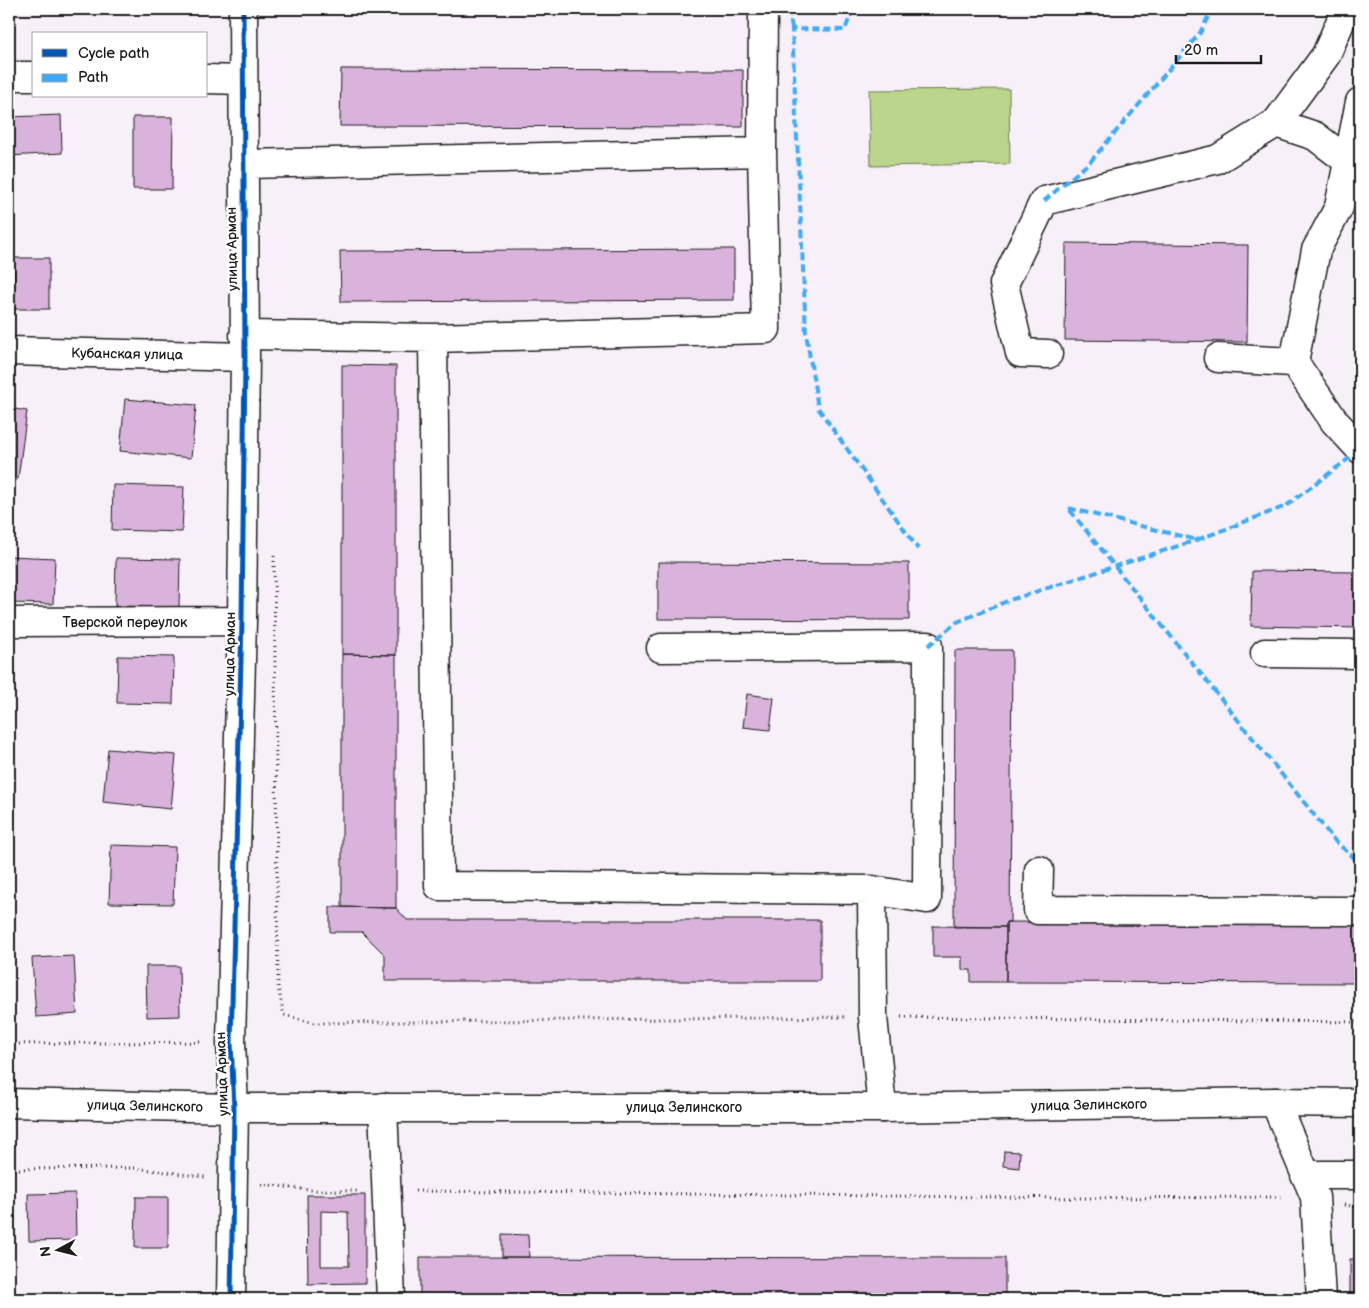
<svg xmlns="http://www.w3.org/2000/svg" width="1369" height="1308" font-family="'Balsamiq Sans',sans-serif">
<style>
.green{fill:#bbd58c;stroke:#6c7854}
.building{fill:#d9b3dc;stroke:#1c1c1c;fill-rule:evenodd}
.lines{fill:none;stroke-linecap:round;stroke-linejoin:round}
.minor-casing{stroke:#1c1c1c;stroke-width:31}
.major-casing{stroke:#1c1c1c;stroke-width:31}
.path{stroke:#1c1c1c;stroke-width:3;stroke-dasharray:1 4;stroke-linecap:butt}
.minor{stroke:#fff;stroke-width:28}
.major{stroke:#fff;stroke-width:28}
.quiet{stroke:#3fa9f5;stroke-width:4;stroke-dasharray:8 4;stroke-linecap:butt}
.cycleway-casing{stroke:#fff;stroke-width:8}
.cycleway{stroke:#0057b8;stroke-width:5}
.labels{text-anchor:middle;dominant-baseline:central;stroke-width:5;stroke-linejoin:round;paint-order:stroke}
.street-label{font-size:14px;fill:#1c1c1c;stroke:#fff}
</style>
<rect width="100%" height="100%" fill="#f7f0f8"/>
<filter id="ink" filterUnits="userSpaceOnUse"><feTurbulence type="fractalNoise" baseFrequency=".02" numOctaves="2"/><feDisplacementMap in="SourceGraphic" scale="10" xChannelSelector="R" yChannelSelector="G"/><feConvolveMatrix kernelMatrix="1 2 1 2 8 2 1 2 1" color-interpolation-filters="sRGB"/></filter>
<g filter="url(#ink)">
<path class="green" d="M1009 89 1010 164 871 166 869 90Z"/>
<path class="building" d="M341 69 743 70V127L340 126Z
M61 115 62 153 9 156V117Z
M133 117H173L172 189H133Z
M1066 243 1248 245 1247 342 1065 340Z
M734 249V300L341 302 340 251Z
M14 258H49V309H14Z
M342 365 396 366V655L342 654Z
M125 399 196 405 191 458 120 451Z
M9 408 27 411 18 479 9 477Z
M113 485 184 487 182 532 112 530Z
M9 556 55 558 53 604 9 603Z
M116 558 180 559 179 607 115 606Z
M658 562 909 563V620L658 619Z
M1252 571 1360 572V628L1251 626Z
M955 650H1012L1010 922H1006V927H954Z
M342 654 396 655V908L342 907Z
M118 656 174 657 173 704 117 703Z
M747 694 774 698 770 730 743 727Z
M108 749 176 755 171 809 103 802Z
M111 845 175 847 173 904 109 903Z
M330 907 396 908 407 920H820V981H385V955L362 932H330Z
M1006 922 1360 924V983L1006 982Z
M933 926 1006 927V982H971V970H962V957H933Z
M74 956 77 1014 36 1017 32 958Z
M146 966H179L180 1016 147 1017Z
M1004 1151 1020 1152 1019 1168 1003 1166Z
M75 1193 76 1240 29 1241 28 1194Z
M307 1195H365V1283L308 1284ZM321 1211 348 1212 349 1266H321Z
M136 1197H168V1248H135Z
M502 1234 528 1235 529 1257H502Z
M420 1257 1005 1258V1299H420Z
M1350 1259H1360V1299H1350Z"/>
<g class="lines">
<g class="minor-casing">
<path id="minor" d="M9 76H34
M206 79 242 80
M1360 102 1339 207 1316 250 1294 362 1335 422 1360 449
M1276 123 1326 55 1346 9
M243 164 762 152
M244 335 433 338 439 886 872 890 873 1017 882 1108
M433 338 766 329 762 152 763 9
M9 351 245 357
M1048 354 1020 353 1004 284 1044 201 1218 159 1276 123 1315 136 1349 162
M1218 358 1294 362
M9 622 242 621
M661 648 928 646 927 899 872 890
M1265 653 1360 654
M1039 870 1038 910 1360 911
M1275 1102 1315 1197 1321 1299
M383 1107 391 1299
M1305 1175H1360
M231 1299 234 1108 231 1042 242 621 245 357 243 9"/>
</g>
<g class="major-casing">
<path id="major" d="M9 1103 234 1108H882L1275 1102 1360 1103"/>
</g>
<path class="path" d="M274 556 278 987 284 1015 315 1023 845 1017
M901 1017 1360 1022
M9 1044 203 1042
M9 1169 135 1168 205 1177
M261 1184 309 1190 359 1191
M415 1191 1079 1198 1284 1197
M1344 1205 1360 1207"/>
<use href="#minor" class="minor"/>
<use href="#major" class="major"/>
<path class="quiet" d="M789 9 792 29
M853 9 845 30 792 29 806 333 818 408 918 549
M1044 201 1090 162 1200 33 1212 9
M1360 450 1286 506 1197 540 1068 508 1335 841 1360 863
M928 646 957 622 1010 600 1197 540"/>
<g class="cycleway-casing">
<path id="cycleway" d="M231 1299 234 1108 231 1042 242 621 245 357 243 9"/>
</g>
<use href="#cycleway" class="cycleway"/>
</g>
</g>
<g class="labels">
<g class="street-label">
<text transform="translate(232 249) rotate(-91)">улица Арман</text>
<text transform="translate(127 354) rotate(1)">Кубанская улица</text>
<text x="125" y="622">Тверской переулок</text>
<text transform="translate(230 654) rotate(-89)">улица Арман</text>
<text transform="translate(222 1074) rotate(-92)">улица Арман</text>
<text transform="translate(1089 1105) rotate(-1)">улица Зелинского</text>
<text transform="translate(145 1106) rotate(1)">улица Зелинского</text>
<text x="684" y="1107">улица Зелинского</text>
</g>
</g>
<rect width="1369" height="1308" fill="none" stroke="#fff" stroke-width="30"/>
<rect x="15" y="15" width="1339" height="1278" fill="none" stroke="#1c1c1c" stroke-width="2" filter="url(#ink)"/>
<rect x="32" y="32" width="175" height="65" fill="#ffffff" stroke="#a4a4a4"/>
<rect x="42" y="49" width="25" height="8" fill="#0057b8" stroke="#a4a4a4"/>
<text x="78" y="58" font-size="15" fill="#1c1c1c">Cycle path</text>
<rect x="42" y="74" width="25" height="8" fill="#3fa9f5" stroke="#a4a4a4"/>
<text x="78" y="82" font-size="15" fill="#1c1c1c">Path</text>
<g transform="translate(58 1250) rotate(263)" stroke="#ffffff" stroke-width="4" paint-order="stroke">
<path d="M0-4L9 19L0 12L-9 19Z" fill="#1c1c1c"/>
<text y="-8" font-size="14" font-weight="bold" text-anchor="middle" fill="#1c1c1c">N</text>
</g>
<path d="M1176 55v8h85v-8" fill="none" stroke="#1c1c1c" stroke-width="2.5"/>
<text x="1184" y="55" font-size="15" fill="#1c1c1c" stroke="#ffffff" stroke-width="4" paint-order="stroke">20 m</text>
</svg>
